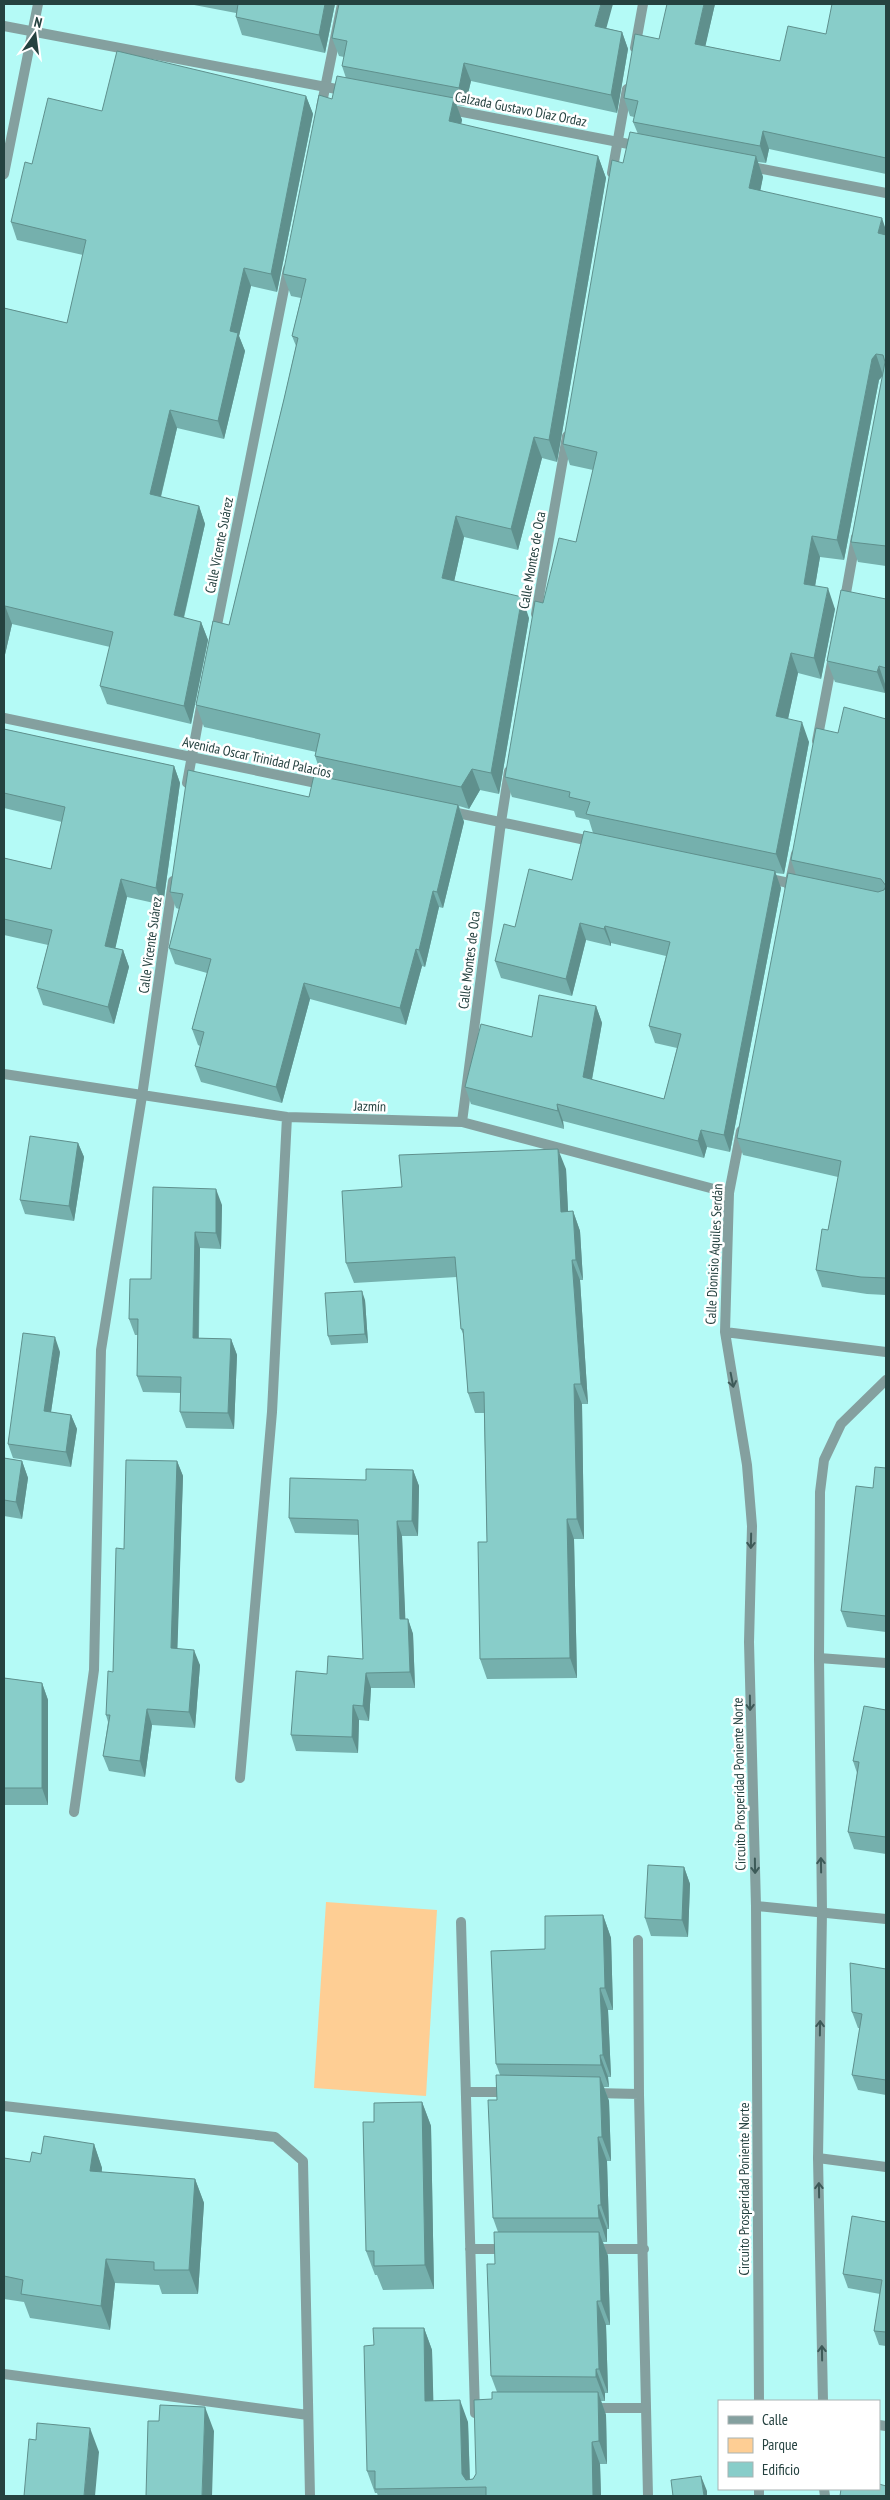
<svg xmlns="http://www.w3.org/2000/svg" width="890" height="2500" font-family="'PT Sans Narrow',sans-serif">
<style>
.green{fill:#fece94}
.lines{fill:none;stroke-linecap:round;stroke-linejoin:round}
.pedestrian{stroke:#84a09f;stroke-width:10}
.minor{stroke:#84a09f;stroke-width:10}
.tertiary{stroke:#84a09f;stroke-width:10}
.wall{fill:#75b0ad}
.shaded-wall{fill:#5f908d}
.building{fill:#88cdc9;stroke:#5f908d}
.oneway{stroke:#3d5a58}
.labels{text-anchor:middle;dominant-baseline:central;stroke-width:5;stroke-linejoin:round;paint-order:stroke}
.street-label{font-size:14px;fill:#254240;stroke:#fff}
</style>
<rect width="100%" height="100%" fill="#b4faf6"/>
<path class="green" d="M326 1902 437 1910 426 2096 314 2088Z"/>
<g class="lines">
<path class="pedestrian" d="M461 1922 475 2413
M638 1940 639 2094 648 2496
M466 2092H510
M594 2093 639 2094
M470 2249H506
M593 2249H644
M590 2408H644"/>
<path class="minor" d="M635 48 643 4
M321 108 342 4
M612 173 627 89
M4 174 38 4
M536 614 567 436
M215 635 288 269
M4 718 326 785
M187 783 202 701
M448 811 595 842
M766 878 798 885
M4 1074 287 1117 462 1122 729 1193
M462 1122 501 822 509 771
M819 1658 886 1663
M240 1778 272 1412 287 1117
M74 1812 94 1670 101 1350 142 1096 173 881
M756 1906 886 1919
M4 2106 275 2137 303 2161 310 2496
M818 2158 886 2167
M4 2374 308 2415
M879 2425 886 2426"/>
<path class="tertiary" d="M4 26 347 91
M447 109 639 146
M747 166 886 193
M844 604 856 537
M817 741 833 657
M789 886 796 854
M741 1131 729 1193 725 1332 747 1465 752 1526 749 1642 756 1906 759 2401
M725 1332 886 1352
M823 2401 818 2158 822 1912 819 1658 820 1492 824 1460 841 1424 886 1380
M759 2489V2496
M824 2489 825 2496"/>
</g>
<path class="wall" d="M189 4H335L325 53 242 35 236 17V13Z
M715 4 705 46 780 61 826 34 886 4V174L769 149 766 163 758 162 763 177 760 190 886 230V566L858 562 851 542 883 376 879 380 844 560 820 557 815 586 835 609 821 679 798 673 788 719 809 742 784 874 775 873 781 888 730 1152 707 1147 704 1158 563 1121 564 1129 471 1104 465 1087 532 1037 596 1006 602 1023 592 1080 664 1099 677 1048 655 1043 649 1026 666 956 611 943V946L586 940 572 996 501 978 495 961 515 927 572 880 593 833 589 820 576 817 574 811 512 797 505 777 543 603 576 542 593 470 570 465 563 444 623 163 638 134 633 122 634 117 630 116 624 98 659 39Z
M606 28 622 32 628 49 617 113 471 81 465 106 456 105 462 120 461 124 598 156 606 178 557 462 542 458 518 550 464 537 454 581 529 618 499 794 480 790 469 809 459 806 464 822 443 908 439 907 425 967 422 966 406 1025 310 999 282 1103 201 1082 195 1066 200 1046 198 1045 192 1029 207 973 175 964 169 948 179 909 176 908 170 892 309 797 322 777 315 756 316 752 204 727 196 705 229 625 284 399 296 346 292 336 301 298 291 296 283 274 332 99 346 78 342 66 344 57 339 56 332 38Z
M306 96 313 114 277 292 251 286 239 336 245 351 224 439 177 428 161 497 199 506 205 524 184 618 201 622 208 640 191 724 107 704 100 686 110 647 12 624 4 659V308L67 323 83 255 17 240 11 222 32 164 102 111Z
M886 599V688L885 693 835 682 827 661Z
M886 719V1295L867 1294 822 1287 816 1270 828 1230 838 1177 743 1155 737 1138 796 875 791 860 838 733Z
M4 729 174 766 180 783 163 905 127 897 115 948 123 950 129 967 114 1024 43 1005 37 988 48 945 4 935V858L51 869 62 822 4 808Z
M78 1143 84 1157 74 1221 25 1214 20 1200Z
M566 1169 568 1211H573L580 1231 583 1280H580L588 1404H582L584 1539H574L577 1678 487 1679 480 1659 487 1542 484 1413H475L468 1393 464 1336 461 1329 457 1277 354 1283 346 1263 402 1187Z
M153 1187 222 1205 221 1249 200 1248 199 1338 231 1339 237 1355 234 1429 186 1428 180 1412 181 1393 143 1392 137 1376 138 1335H135L129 1319 151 1279Z
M365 1300 368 1343 331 1345 328 1336Z
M60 1352 51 1412 71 1415 77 1429 71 1467 13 1458 8 1444Z
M4 1458 22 1461 28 1478 22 1519 4 1516Z
M177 1461 183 1476 177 1648 200 1665 195 1728 152 1725 145 1777 109 1771 103 1756 108 1722 106 1715 113 1672 124 1549Z
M886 1468V1632L847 1627 841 1611 873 1488Z
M413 1470 419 1486 418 1536H402L405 1619H408L413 1634 415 1688H371L369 1721 359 1720 358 1753 296 1751 291 1735 327 1674 363 1659 359 1535 295 1533 289 1518 366 1480Z
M4 1678 42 1683 48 1700V1805H4Z
M886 1710V1854L854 1849 848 1832 857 1773 853 1761Z
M684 1867 690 1884 688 1937 651 1936 645 1918Z
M603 1915 611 1938 613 2010H608L611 2077H608L609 2087H604L609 2101 611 2161H607L609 2229H607V2242H603L608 2256 610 2325H606L608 2393H605V2401H601L606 2415 607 2464H600L601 2496H378L377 2493H375L367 2471 374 2345 424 2328 432 2350 433 2401 468 2422 470 2480 473 2479 476 2474 492 2399 497 2392 491 2376 495 2264 498 2232 493 2218 500 2075 496 2064 545 1949Z
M886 1969V2095L858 2090 852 2075 860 2028H858L852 2012Z
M422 2102 431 2126 434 2289 383 2290 377 2275H375L366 2251 374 2122Z
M94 2144 102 2168V2172L195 2179 204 2203 198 2294H162L159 2285 115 2283 110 2330 30 2318 24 2302 4 2299V2158L30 2162 41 2154Z
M886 2222V2346L879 2345 874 2331 880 2294 848 2288 843 2274Z"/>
<path class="shaded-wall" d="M325 4H335L325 53 319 35Z
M601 4H613L602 44 595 26Z
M704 4H715L702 61 695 44Z
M622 32 628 49 617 113 611 95Z
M464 63 471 81 465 106 459 88Z
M306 96 313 114 277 292 271 274Z
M454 98 462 120 457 143 449 121Z
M763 131 769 149 766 163 760 146Z
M598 156 606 178 557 462 549 440Z
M756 156 763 177 757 208 749 188Z
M882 218 886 230V252L878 233Z
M244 268 251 286 239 336 245 351 224 439 218 421 230 331Z
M876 354 883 375 879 380 844 560 837 540 872 359Z
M170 410 177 428 157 512 150 494Z
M534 437 542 458 518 550 511 529Z
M199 506 205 524 180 633 174 615Z
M456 516 464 537 450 600 442 578Z
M812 536 820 557 812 604 804 584Z
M828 588 835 609 821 679 814 658Z
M522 597 529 618 499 794 491 773Z
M5 606 12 624 4 659V613Z
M201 622 208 640 191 724 184 706Z
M791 653 798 673 784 737 776 716Z
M879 666 886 687 885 693 877 672Z
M802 722 809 742 784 874 776 854Z
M174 766 180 783 163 905 156 888Z
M472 769 480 790 469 809 461 787Z
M458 805 464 822 443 908 437 892Z
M775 871 781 888 730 1152 724 1135Z
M121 879 127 897 112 963 105 946Z
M433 891 439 907 425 967 419 950Z
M580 923 586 940 572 996 566 979Z
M605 926 611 943V946L604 929Z
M416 949 422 966 406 1025 400 1008Z
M123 950 129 967 114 1024 108 1007Z
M304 983 310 999 282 1103 276 1087Z
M596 1006 602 1023 589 1095 583 1077Z
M557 1104 563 1121 564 1129 558 1111Z
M701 1130 707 1147 704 1158 698 1141Z
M78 1143 84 1157 74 1221 69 1206Z
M558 1149 566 1169 569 1232 561 1212Z
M216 1189 222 1205 221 1249 216 1233Z
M573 1211 580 1231 583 1280 576 1260Z
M195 1232 200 1248 198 1354 193 1338Z
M572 1260 580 1280 588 1404 581 1384Z
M362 1291 365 1300 368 1343 365 1334Z
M55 1337 60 1352 49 1425 44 1411Z
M231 1339 237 1355 234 1429 228 1413Z
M574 1384 582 1404 584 1539 577 1519Z
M71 1415 77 1429 71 1467 66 1452Z
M22 1461 28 1478 22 1519 16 1502Z
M177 1461 183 1476 177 1663 171 1648Z
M413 1470 419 1486 418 1536 412 1521Z
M567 1519 574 1539 577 1678 570 1658Z
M397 1521 402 1536 406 1634 400 1619Z
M408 1619 413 1634 415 1688 410 1672Z
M194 1650 200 1665 195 1728 189 1712Z
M366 1673 371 1688 369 1721 363 1706Z
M42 1683 48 1700V1805L42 1788Z
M353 1705 359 1720 358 1753 352 1737Z
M147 1709 152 1725 145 1777 140 1761Z
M684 1867 690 1884 688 1937 682 1920Z
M603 1915 611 1938 613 2010 605 1988Z
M600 1988 608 2010 611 2077 603 2055Z
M600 2055 608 2077 609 2087 601 2065Z
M600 2077 609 2101 611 2161 602 2137Z
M422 2102 431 2126 434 2289 425 2265Z
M598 2137 607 2161 609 2229 601 2205Z
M94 2144 102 2168 98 2195 90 2171Z
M195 2179 204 2203 198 2294 189 2270Z
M598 2205 607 2229V2242L599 2218Z
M599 2232 608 2256 610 2325 601 2301Z
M106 2259 115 2283 110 2330 101 2306Z
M597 2301 606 2325 608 2393 599 2369Z
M424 2328 432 2350 434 2423 425 2401Z
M596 2369 605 2393V2401L596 2377Z
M598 2392 606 2415 607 2464 599 2441Z
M460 2400 468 2422 470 2488 462 2474Z
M205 2407 214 2431 212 2496H202Z
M90 2428 99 2452 95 2496H84Z
M592 2442 600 2464 601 2496H593Z
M701 2476 707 2491V2496H704Z"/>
<path class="building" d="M238 4H325L319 35 236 17Z
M339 4H601L595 26 622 32 611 95 464 63 459 88 342 66 347 41 332 38Z
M667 4H704L695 44 780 61 788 26 826 34 832 4H886V158L763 131 760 146 633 122 638 101 624 98 635 34 659 39Z
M117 51 306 96 271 274 244 268 230 331 238 333 218 421 170 410 150 494 199 506 174 615 201 622 184 706 100 686 113 632 5 606 4 613V308L67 323 86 240 11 222 25 162 32 164 48 98 102 111Z
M337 76 454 98 449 121 598 156 549 440 534 437 511 529 456 516 442 578 522 597 491 773 472 769 461 787 315 756 320 734 196 705 213 621 229 625 284 399 298 338 292 336 306 279 283 274 319 95 332 99Z
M630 132 756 156 749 188 882 218 878 233 886 235V546L851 542 885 362 883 355 876 354 872 359 837 540 812 536 804 584 828 588 814 658 791 653 776 716 802 722 776 854 586 814 590 802 569 797 570 792 505 777 535 601 543 603 559 538 576 542 597 452 563 444 612 160 623 163Z
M841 590 886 599V668L879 666 877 672 827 661Z
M844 707 886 719V886L881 879 791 860 816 728 838 733Z
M4 729 174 766 156 888 121 879 105 946 123 950 108 1007 37 988 52 930 4 919V858L51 869 65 807 4 793Z
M188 770 309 797 314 775 458 805 437 892 433 891 419 950 416 949 400 1008 304 983 276 1087 195 1066 204 1032 192 1029 211 959 169 948 183 894 170 892Z
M584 831 775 871 724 1135 701 1130 698 1141 557 1104 558 1111 465 1087 481 1024 532 1037 539 995 596 1006 583 1077 664 1099 681 1034 649 1026 670 942 605 926 604 929 580 923 566 979 495 961 504 924 515 927 529 869 572 880Z
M788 873 878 892 884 890 886 886V1278L861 1277 816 1270 822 1229 828 1230 841 1161 737 1138Z
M30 1136 78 1143 69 1206 20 1200Z
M558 1149 561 1212 573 1211 576 1260H572L581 1384H574L577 1519H567L570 1658 480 1659 478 1542H487L484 1392 468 1393 463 1329H461L455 1257 346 1263 342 1191 402 1187 399 1155Z
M153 1187 216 1189V1233L195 1232 193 1338 231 1339 228 1413 180 1412 181 1377 137 1376 138 1319H129L130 1279H151Z
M362 1291 365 1334 328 1336 325 1293Z
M23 1333 55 1337 44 1411 71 1415 66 1452 8 1444Z
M4 1458 22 1461 16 1502 4 1500Z
M126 1460 177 1461 171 1648 194 1650 189 1712 147 1709 140 1761 103 1756 110 1715H106L108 1671 113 1672 116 1548 124 1549Z
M875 1467 886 1468V1616L841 1611 856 1486 873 1488Z
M366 1469 413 1470 412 1521H397L400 1619H408L410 1672 366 1673 363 1706 353 1705 352 1737 291 1735 296 1671 327 1674 328 1656 363 1659 358 1520 289 1518 290 1478 366 1480Z
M4 1678 42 1683V1788H4Z
M864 1706 886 1710V1837L848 1832 859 1762 853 1761Z
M648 1865 684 1867 682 1920 645 1918Z
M603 1915 605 1988H600L603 2055H600L601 2065 496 2064 491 1951 545 1949V1916Z
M850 1963 886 1969V2080L852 2075 862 2014 852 2012Z
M496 2075 600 2077 602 2137H598L601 2205H598L599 2218H493L488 2100H497Z
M422 2102 425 2265 374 2266V2251H366L363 2122H374V2103Z
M44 2136 94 2144 90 2171 195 2179 189 2270H154V2262L106 2259 101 2306 21 2294 23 2280 4 2276V2158L30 2162 32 2152 41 2154Z
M852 2216 886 2222V2332L874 2331 882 2280 843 2274Z
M494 2232H599L601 2301H597L599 2369H596V2377L491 2376 487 2264H495Z
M373 2328H424L425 2401 460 2400 462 2474 466 2480 473 2479 476 2474 474 2400 492 2399V2392H598L599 2441 592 2442 593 2496H486V2487L375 2489V2471H367L364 2346 374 2345Z
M160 2405 205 2407 202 2496H146L148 2421H159Z
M37 2423 90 2428 84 2496H24L29 2439 36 2440Z
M701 2476 704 2496H673L671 2480Z
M879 2484 886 2486V2496H840L841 2489H879Z"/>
<defs><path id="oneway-shaft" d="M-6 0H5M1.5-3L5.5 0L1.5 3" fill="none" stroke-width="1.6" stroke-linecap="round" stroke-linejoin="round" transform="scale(1.25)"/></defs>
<g class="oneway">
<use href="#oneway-shaft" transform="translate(732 1380) rotate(79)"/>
<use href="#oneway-shaft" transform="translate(751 1541) rotate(91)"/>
<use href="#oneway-shaft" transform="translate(750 1703) rotate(89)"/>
<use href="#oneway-shaft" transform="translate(821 1865) rotate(-91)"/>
<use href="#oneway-shaft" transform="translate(755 1866) rotate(89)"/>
<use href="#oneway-shaft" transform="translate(820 2028) rotate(-89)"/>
<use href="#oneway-shaft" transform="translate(819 2190) rotate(-91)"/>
<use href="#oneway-shaft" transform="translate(822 2353) rotate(-91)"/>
</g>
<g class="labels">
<g class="street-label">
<text transform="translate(521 109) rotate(11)">Calzada Gustavo Díaz Ordaz</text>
<text transform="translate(219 545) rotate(-79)">Calle Vicente Suárez</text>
<text transform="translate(532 560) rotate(-80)">Calle Montes de Oca</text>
<text transform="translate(257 757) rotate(12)">Avenida Oscar Trinidad Palacios</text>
<text transform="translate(150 945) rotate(-82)">Calle Vicente Suárez</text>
<text transform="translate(469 960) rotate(-83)">Calle Montes de Oca</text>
<text transform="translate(370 1106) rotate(2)">Jazmín</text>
<text transform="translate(714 1254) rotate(-87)">Calle Dionisio Aquiles Serdán</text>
<text transform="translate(739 1784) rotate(-91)">Circuito Prosperidad Poniente Norte</text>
<text transform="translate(744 2189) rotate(-90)">Circuito Prosperidad Poniente Norte</text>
</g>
</g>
<rect width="890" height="2500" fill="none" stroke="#254240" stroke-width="10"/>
<rect x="718" y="2400" width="162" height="90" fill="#ffffff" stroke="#a8b3b3"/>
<rect x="728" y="2416" width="25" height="8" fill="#84a09f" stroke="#a8b3b3"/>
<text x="762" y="2425" font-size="15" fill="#254240">Calle</text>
<rect x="728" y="2438" width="25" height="15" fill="#fece94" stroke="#a8b3b3"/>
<text x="762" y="2450" font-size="15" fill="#254240">Parque</text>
<rect x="728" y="2462" width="25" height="15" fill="#88cdc9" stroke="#a8b3b3"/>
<text x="762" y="2475" font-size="15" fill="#254240">Edificio</text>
<g transform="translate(35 35) rotate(14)" stroke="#ffffff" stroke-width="4" paint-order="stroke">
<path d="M0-4L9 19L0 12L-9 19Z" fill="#254240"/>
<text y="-8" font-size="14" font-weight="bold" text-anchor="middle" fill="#254240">N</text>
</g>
</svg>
